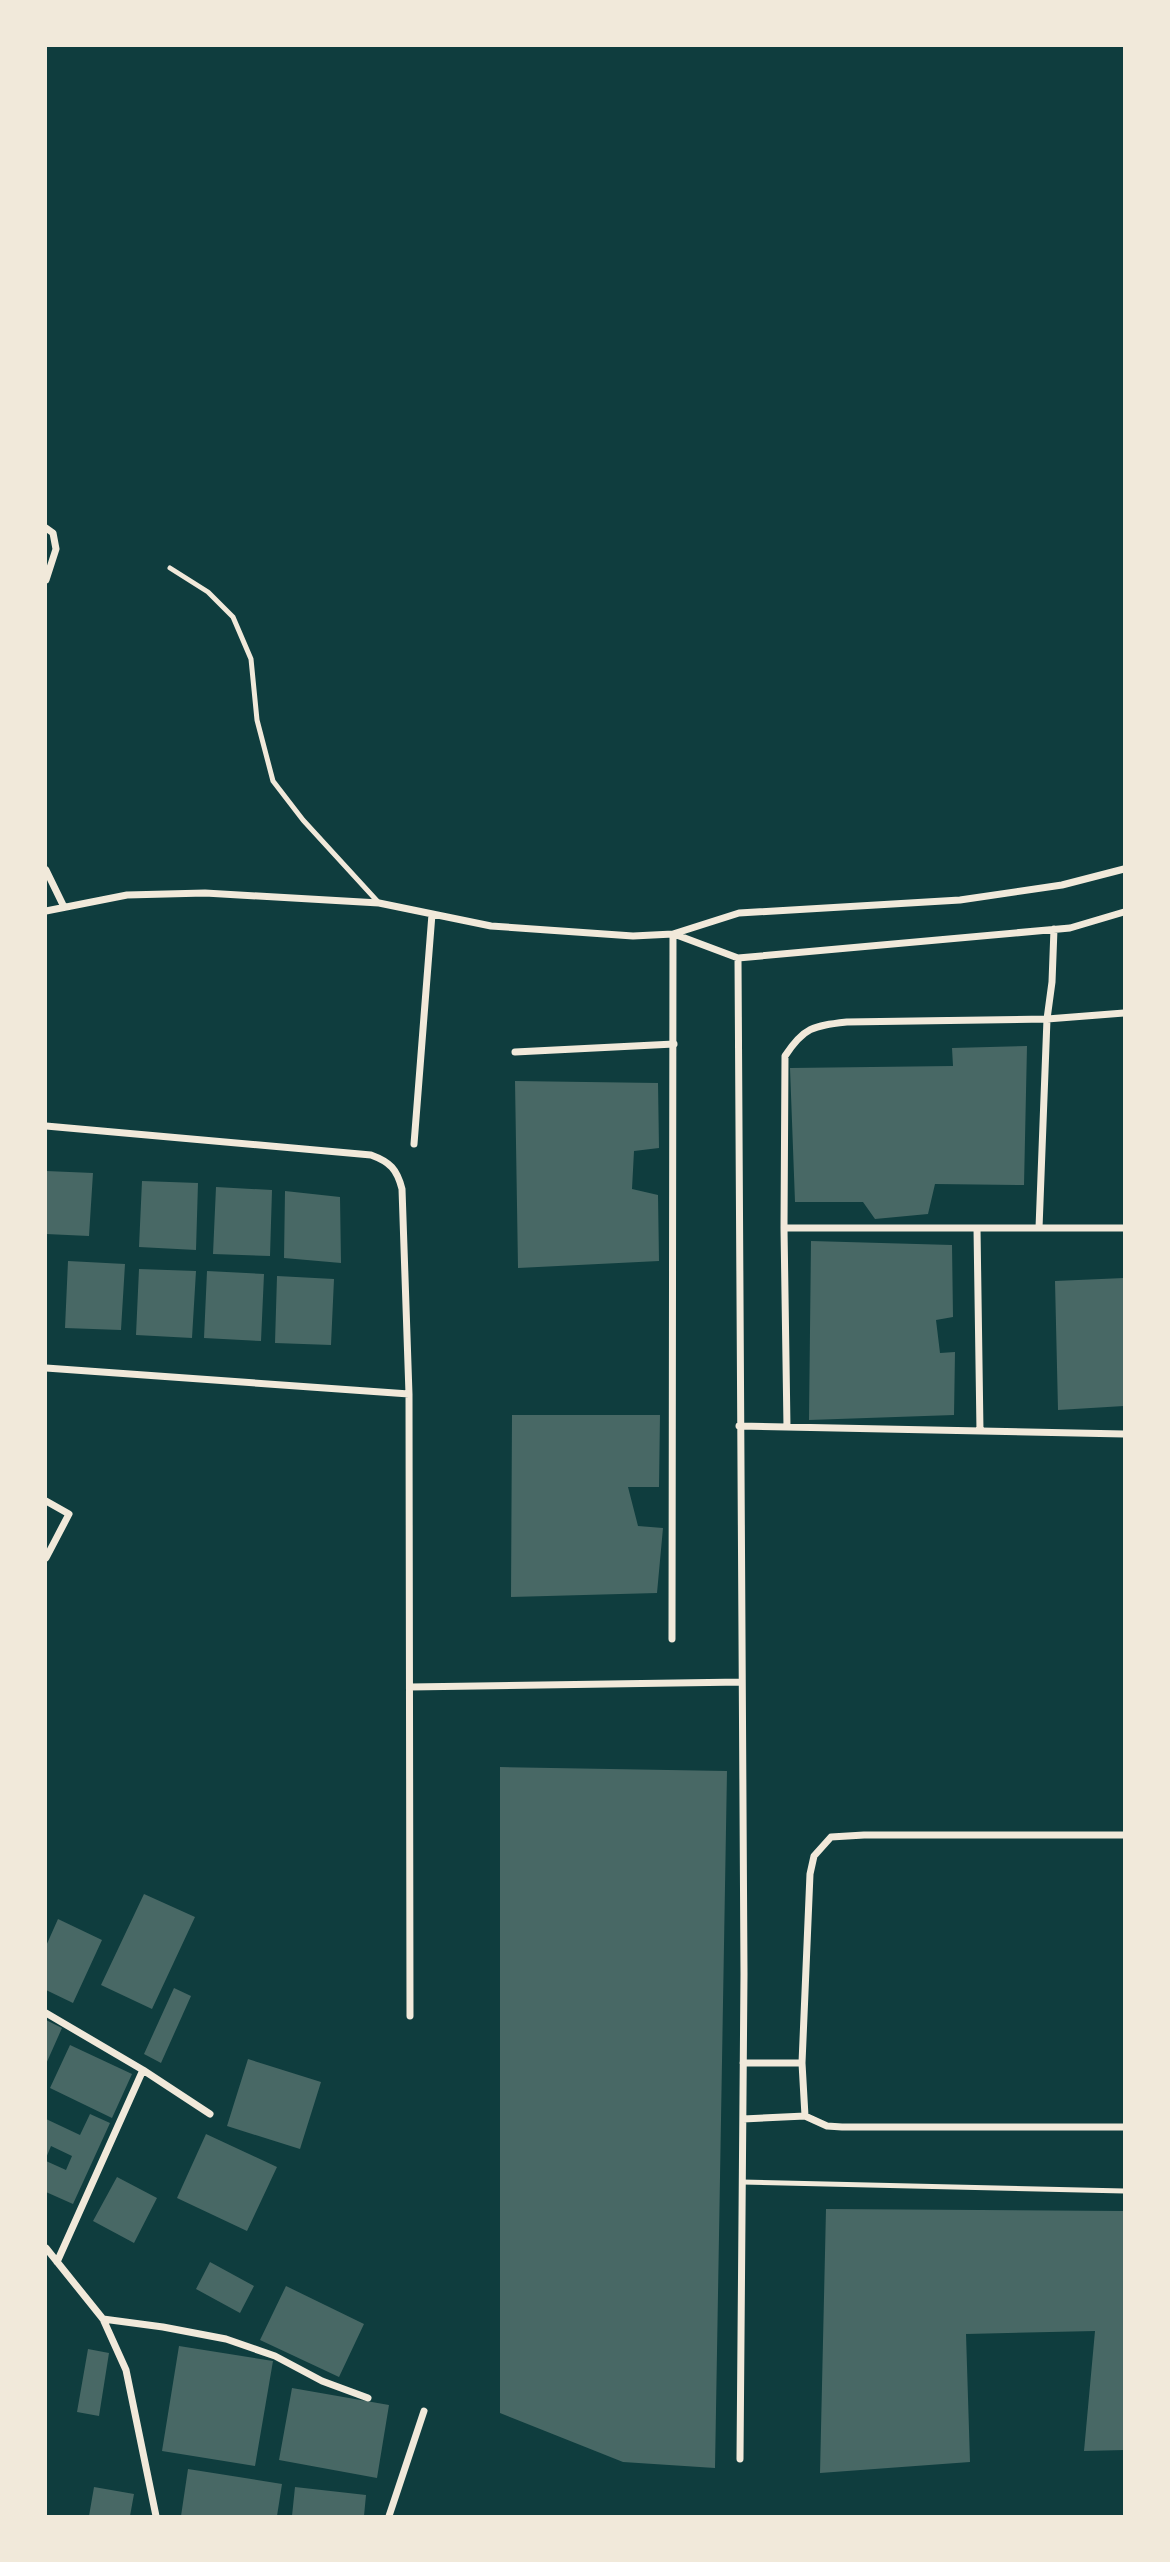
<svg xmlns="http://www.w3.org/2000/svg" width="1170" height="2562" font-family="'IBM Plex Sans',sans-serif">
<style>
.building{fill:#486865}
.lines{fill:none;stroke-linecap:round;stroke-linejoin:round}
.service{stroke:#f1e9da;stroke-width:5}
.minor{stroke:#f1e9da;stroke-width:7}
</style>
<rect width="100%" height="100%" fill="#0f3d3e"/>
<path class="building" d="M1027 1046 1024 1185 935 1184 928 1214 875 1219 863 1202H795L790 1068 953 1066 952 1048Z
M515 1081 658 1083 659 1148 634 1151 632 1189 658 1195 659 1261 518 1268Z
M46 1171 93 1173 89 1236 46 1234Z
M142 1181 198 1183 196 1250 139 1247Z
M216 1187 272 1190 270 1256 213 1254Z
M285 1191 340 1197 341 1263 284 1258Z
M811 1241 952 1245 953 1317 936 1320 940 1353 955 1352 954 1415 809 1420Z
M68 1261 125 1264 121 1330 65 1328Z
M139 1269 196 1271 192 1338 136 1335Z
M207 1271 264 1274 261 1341 204 1338Z
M277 1276 334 1279 331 1345 275 1343Z
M1124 1278V1406L1058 1410 1055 1281Z
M512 1415H660L659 1487H628L638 1526 663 1528 657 1593 511 1597Z
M500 1767 727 1771 715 2468 623 2462 500 2413Z
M144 1894 195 1917 152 2009 101 1985Z
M58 1919 102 1940 73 2003 46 1990V1946Z
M174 1988 191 1996 161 2063 144 2054Z
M46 2020 62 2028 46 2064Z
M70 2045 132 2074 112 2118 50 2088Z
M248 2059 321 2082 300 2149 227 2126Z
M90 2114 110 2123 73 2204 46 2192V2161L66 2170 72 2156 51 2146 46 2158V2119L80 2135Z
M206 2134 277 2167 247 2231 177 2198Z
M117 2177 157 2198 134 2243 93 2221Z
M826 2209 1124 2211V2450L1084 2451 1095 2331 966 2334 970 2462 820 2473Z
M210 2262 254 2286 240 2313 196 2289Z
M286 2286 364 2324 339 2377 260 2340Z
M179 2346 273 2361 255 2466 162 2451Z
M88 2349 109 2353 99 2416 77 2412Z
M292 2388 389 2405 377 2478 279 2460Z
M188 2469 282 2484 277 2516H181Z
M94 2487 134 2494 130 2516H89Z
M295 2487 366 2495 364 2516H292Z"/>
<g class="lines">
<path class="service" d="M170 568 208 592 233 617 251 659 257 720 273 781 303 820 379 903
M742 2182 1124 2191"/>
<path class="minor" d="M46 528 53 533 56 549 46 580
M46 870 64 907
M46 911 127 895 205 893 379 903 491 926 633 936 673 934 739 913 960 900 1062 885 1124 869
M1054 929 1052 982 1047 1019 1124 1013
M674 934 738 958 1070 928 1124 912
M738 958 744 1974 740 2459
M515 1052 674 1044
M46 1126 371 1155C390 1162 397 1169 402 1189L409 1394 410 2016
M414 1144 432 914
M784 1228 787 1427
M977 1228 980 1431
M1039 1228 1047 1019 847 1022C813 1026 804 1027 785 1056L784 1228H1124
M46 1368 409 1394
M739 1426 1124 1434
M46 1501 69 1514 46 1558
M672 1639 673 934
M410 1687 742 1682
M46 2013 143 2070 210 2114
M743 2063H802L810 1874 814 1856 831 1837 864 1835H1124
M802 2063 805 2116
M743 2119 805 2116 827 2126 842 2127H1124
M46 2248 103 2319 126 2370 156 2516
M57 2262 143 2070
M103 2319 163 2327 226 2339 275 2356 322 2381 368 2398
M389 2516 424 2411"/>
</g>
<rect width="1170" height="2562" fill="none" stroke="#f1e9da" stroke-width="94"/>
</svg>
